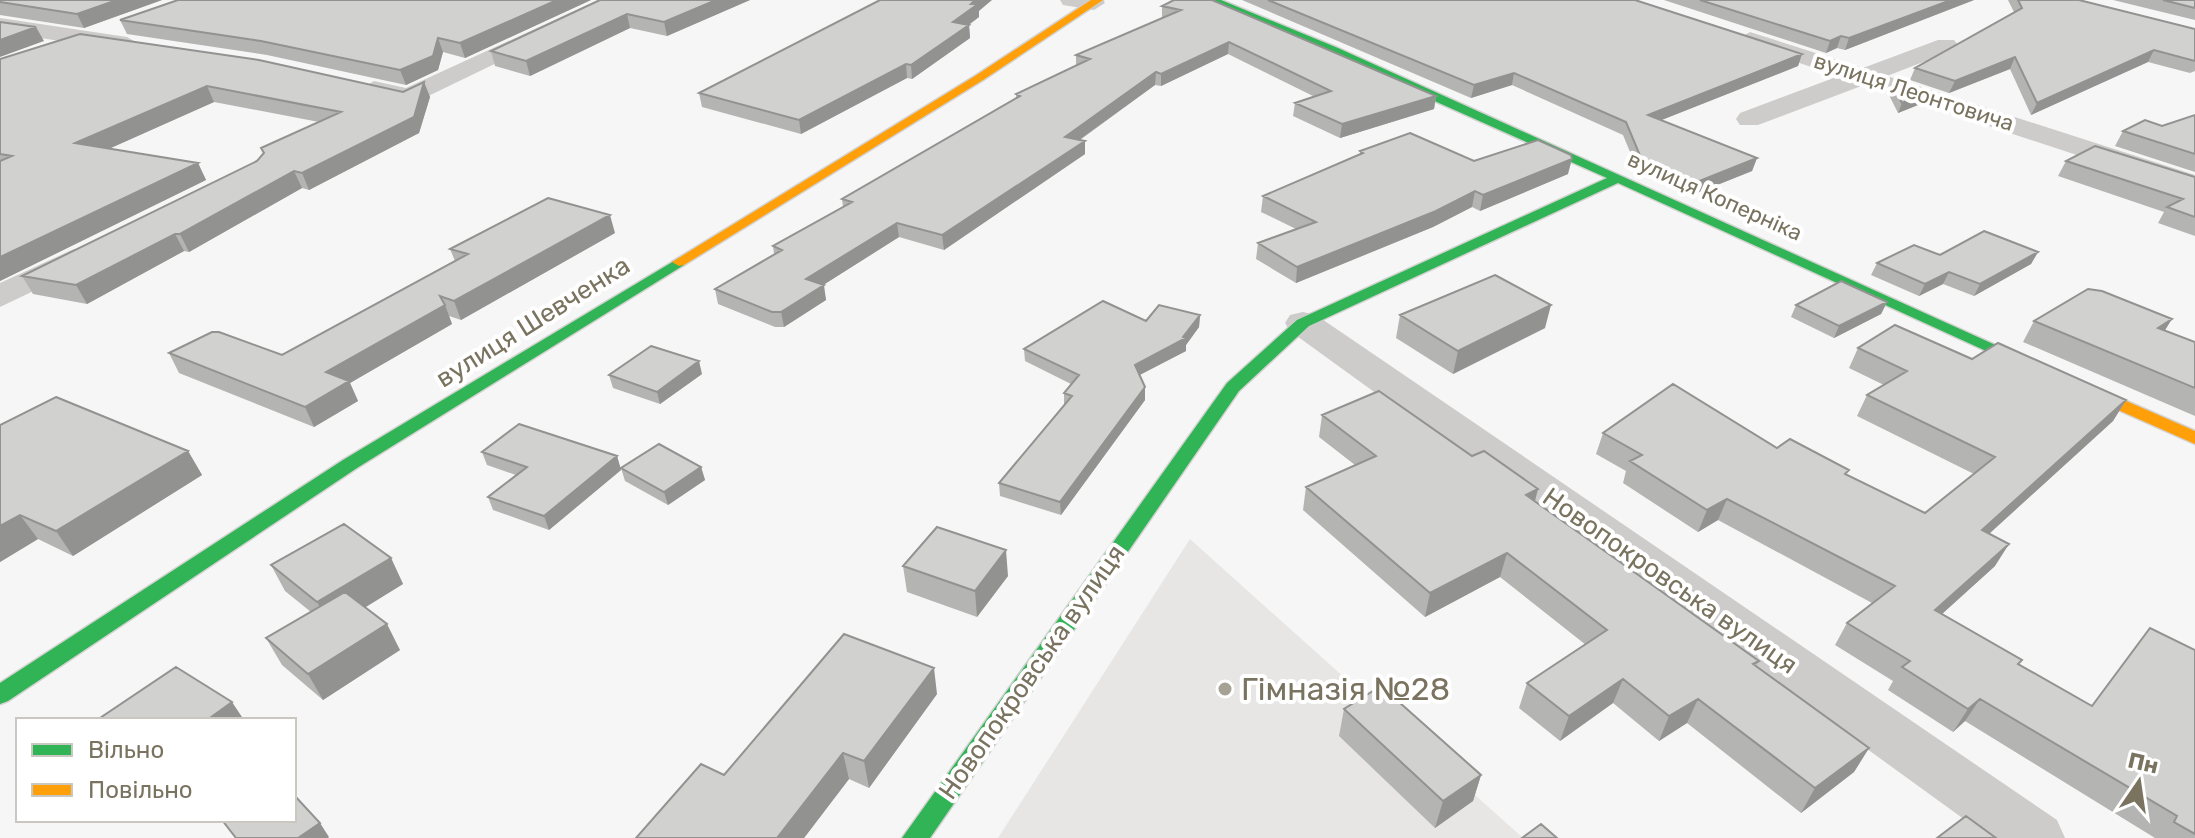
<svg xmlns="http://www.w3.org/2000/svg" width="2195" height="838" font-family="Rubik,sans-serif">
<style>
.built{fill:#e7e6e5}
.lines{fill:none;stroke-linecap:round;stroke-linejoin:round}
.fast-casing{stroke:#d3d2d1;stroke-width:3}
.slow-casing{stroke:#d3d2d1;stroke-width:3}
.street{fill:#cdcccb;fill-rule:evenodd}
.fast{fill:#30b455;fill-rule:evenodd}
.slow{fill:#ff9f0a;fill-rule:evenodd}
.wall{fill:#b4b4b2}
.shaded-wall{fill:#929291}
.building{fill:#d1d1cf;stroke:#929291;stroke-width:2}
.poi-dot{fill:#a5a194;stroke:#fff;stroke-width:3}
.labels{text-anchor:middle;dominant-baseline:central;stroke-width:8;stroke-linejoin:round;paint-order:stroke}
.far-street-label{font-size:22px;fill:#79735f;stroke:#fff}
.street-label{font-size:26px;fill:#79735f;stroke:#fff}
.near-poi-label{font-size:32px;fill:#79735f;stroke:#fff;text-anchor:start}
</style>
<rect width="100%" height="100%" fill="#f6f6f7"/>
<path class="built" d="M1190 539 1523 838H998Z"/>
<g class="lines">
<g class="fast-casing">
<path id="fast" d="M1208 0H1221L1338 48 2022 357 2020 361H2008L1618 183 1309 326 1239 391 930 838H902L1227 383 1297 320 1607 178Z
M679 258 684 259V265L357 468 8 701 0 704V683L343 460Z"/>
</g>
<g class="slow-casing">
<path id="slow" d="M1091 0H1103L983 80 684 265 679 266 672 262 975 76Z
M2014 352 2195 431V444L2008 361 2006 357 2008 353Z"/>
</g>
<path class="street" d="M598 0H627L418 101C404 105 370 101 361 89L374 81 406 88Z
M1060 0H1103L1105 3 1094 10 1063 5Z
M0 18 127 37 139 44 127 51 0 32Z
M1750 32 1863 68 1938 40H1954L1958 45 1954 50 1887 76 2195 175V194L1864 85 1758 125H1740L1736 119 1740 113 1839 76 1742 44 1738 39Z
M74 249 86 252 90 259 86 266 0 307V283Z
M1303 312 1316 315 2057 820 2065 838H1990L1290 331 1285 323 1290 315Z"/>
<use href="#fast" class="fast"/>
<use href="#slow" class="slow"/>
</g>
<path class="wall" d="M0 0H162L84 28 0 15Z
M591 0 465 58 443 52 438 70 406 85 267 55 127 34 120 20Z
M600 0H750L667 36 630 28 530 76 495 66 491 51Z
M1174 0 1436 96 1434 109 1340 138 1293 116 1295 103 1315 97 1228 54 1161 86 1155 85 1080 140 1085 154 944 250 899 237 823 285 826 300 784 327H775L718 304 715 289 774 254 773 246 843 207 842 199 1016 98V94L1076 66V55L1164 17H1162V6Z
M1242 0H1635L1802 54 1798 66 1661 120 1757 158 1752 171 1692 195 1638 171 1623 135 1512 85 1471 98Z
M1664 0H1974L1845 50 1837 48 1826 53Z
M2008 0H2079L2195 29V71L2190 73 2148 62 2031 115 2010 69 1949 93 1910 80 1915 68 2014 12Z
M2113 0H2195V20Z
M979 11V17L969 25 970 38 912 79 907 78 801 134 702 107 699 93Z
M0 59 403 92 424 82 430 97 419 133 309 190 302 188 189 252 184 251 87 304 33 294 22 276 257 161 263 153 261 148 319 122 214 102 108 149 198 163 206 180 0 281Z
M1893 86 1918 105 1898 113 1889 95Z
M2195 115V172L2115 146 2123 131 2162 126Z
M1360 151 1474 161 1568 174 1480 211 1472 207 1433 227 1296 283 1256 259 1258 243 1296 229 1261 212 1263 196 1360 154Z
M2066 161 2195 177V236L2158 223 2164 212 2058 176Z
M615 233 461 320 449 316 452 324 350 383 358 401 314 427 179 373 169 353 282 355 455 261 450 249Z
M2038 252 2031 264 1974 296 1943 284 1919 296 1871 275 1877 263 1940 255Z
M1887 302 1881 314 1834 338 1791 317 1796 305Z
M1200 315 1199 327 1186 345V351L1139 375 1145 400 1061 515 1000 496 999 483 1064 406V393L1071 384 1025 361 1024 349 1146 321Z
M1400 315 1545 328 1453 374 1396 338Z
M2034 321 2165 331 2195 342V416L2023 342Z
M1858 348 1972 359 2126 400 2113 421 1989 534 1995 566 1942 614 2022 660 2019 664 2092 706 2195 650V838H2155L1965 721 1953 732 1888 690 1893 681 1835 645 1847 623 1872 603 1718 520 1698 532 1623 483 1626 471 1596 454 1603 433 1777 448 1847 475 1925 513 1974 474 1857 416 1867 395 1884 385 1849 368Z
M702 374 660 404 613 388 609 375Z
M1322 415 1535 501 1759 661 1756 666 1869 748 1854 772 1801 813 1687 723 1659 741 1613 703 1560 741 1519 708 1527 683 1586 645 1500 577 1425 617 1303 510 1306 487 1355 465 1319 437Z
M0 425 188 451 202 475 73 556 38 539 0 562Z
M482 452 617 456 621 470 549 530 493 510 488 497 516 475 487 465Z
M701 467 705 480 668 505 625 481 621 468Z
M391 558 403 584 365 607 400 650 323 700 282 665 266 638 311 612 285 591 271 565Z
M903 566 1008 576 977 617 907 592Z
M937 694 869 788 849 779 804 838H636L724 775Z
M1344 709 1481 775 1473 801 1435 828 1339 736Z"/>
<path class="shaded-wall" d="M117 0H162L84 28 77 14Z
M557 0H591L465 58 460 43Z
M716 0H750L667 36 664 22Z
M975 0H992L979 11V17L964 28 969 25 970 38 912 79 911 65Z
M1951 0H1974L1845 50 1849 38Z
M627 14 630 28 530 76 526 61Z
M36 27 44 41 0 57V40Z
M1841 36 1837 48 1826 53 1830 41Z
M438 38 443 52 438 70 406 85 400 70Z
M1229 42 1228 54 1161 86V74Z
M2154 50 2148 62 2031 115 2037 103Z
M1802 54 1798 66 1644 127 1648 115Z
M2015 57 2010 69 1949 93 1955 81Z
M906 64 907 78 801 134 799 120Z
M1156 72 1155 85 1065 150V137Z
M1514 73 1512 85 1471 98 1474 85Z
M424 82 430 97 419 133 309 190 302 173Z
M207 86 214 102 84 160 75 143Z
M1923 95 1918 105 1898 113 1902 103Z
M1436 96 1434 109 1340 138 1342 124Z
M1085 141V154L944 250 942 235Z
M1757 158 1752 171 1692 195 1697 182Z
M1572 159 1568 174 1480 211 1483 195Z
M198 163 206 180 0 281V257Z
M294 171 302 188 189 252 180 234Z
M1475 191 1472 207 1433 227 1296 283 1297 267Z
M610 215 615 233 461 320 454 301Z
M897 223 899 237 809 294 806 279Z
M175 234 184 251 87 304 76 285Z
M2038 252 2031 264 1974 296 1980 284Z
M1949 272 1943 284 1919 296 1925 284Z
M824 285 826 300 784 327 781 312Z
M1887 302 1881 314 1834 338 1839 326Z
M445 305 452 324 350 383 358 401 314 427 305 407 326 372Z
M1551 305 1545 328 1453 374 1458 351Z
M1200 315 1199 327 1186 345V351L1134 378 1135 365 1183 337Z
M2172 319 2159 340 2158 328Z
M699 361 702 374 660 404 657 392Z
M1145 387V400L1061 515 1060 502Z
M2126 400 2113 421 1969 552 1982 530Z
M188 451 202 475 73 556 56 531Z
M617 456 621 470 549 530 544 516Z
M701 467 705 480 668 505 664 492Z
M1538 489 1532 513 1526 495Z
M1727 499 1718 520 1698 532 1707 510Z
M20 515 38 539 0 562V526Z
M2009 544 1995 566 1922 632 1935 610Z
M1006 550 1008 576 977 617 975 591Z
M1507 553 1500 577 1425 617 1430 593Z
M391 558 403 584 332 628 317 602Z
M387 624 400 650 323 700 308 674Z
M934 668 937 694 869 788 864 761Z
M1623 679 1613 703 1560 741 1569 716Z
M1698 699 1687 723 1659 741 1669 716Z
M1980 699 1965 721 1953 732 1968 709Z
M232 702 244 720H207Z
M1869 748 1854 772 1801 813 1815 788Z
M843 753 849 779 804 838H777Z
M1481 775 1473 801 1435 828 1443 801Z
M320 823 329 837 328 838H298Z"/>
<path class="building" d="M0 0H117L77 14 0 2Z
M178 0H557L460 43 438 38 433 56 400 70 261 41 120 20Z
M600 0H716L664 22 627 14 526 61 491 51Z
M880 0H975L971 4H978L953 22 969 25 911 65 906 64 799 120 699 93Z
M1174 0H1212L1436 96 1342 124 1295 103 1331 91 1229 42 1161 74 1156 72 1065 137 1085 141 942 235 897 223 806 279 824 285 781 312H772L715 289 782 250 773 246 852 202 842 199 1020 96 1016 94 1090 59 1076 55 1181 10 1162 6Z
M1268 0H1635L1802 54 1648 115 1757 158 1697 182 1641 158 1626 122 1514 73 1474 85Z
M1700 0H1951L1849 38 1841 36 1830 41Z
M2018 0H2079L2195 29V61L2154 50 2037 103 2015 57 1955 81 1915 68 2022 8Z
M2163 0H2195V8Z
M0 22 36 27 0 40Z
M80 34 259 60 403 92 424 82 414 117 302 173 294 171 180 234H175L76 285 22 276 257 161 264 153 261 148 341 112 207 86 75 143 198 163 0 257V161L12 156 0 154V59Z
M1893 86 1923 95 1902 103Z
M2195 115V154L2123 131 2145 120 2162 126Z
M1410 133 1474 161 1538 140 1571 155 1572 159 1483 195 1475 191 1436 211 1297 267 1258 243 1316 222 1263 196 1363 153 1360 151Z
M2095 146 2195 177V217L2167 207 2183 199 2066 161Z
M548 198 610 215 454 301 440 296 445 305 326 372 349 381 305 407 169 353 212 332H219L282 355 468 254 450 249Z
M1984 231 2038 252 1980 284 1949 272 1925 284 1877 263 1914 245 1940 255Z
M1495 275 1551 305 1458 351 1400 315Z
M1841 281 1887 302 1839 326 1796 305Z
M2088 289 2102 291 2172 319 2158 328 2195 342V388L2034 321Z
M1103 301 1146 321 1159 305 1200 315 1183 337 1186 338 1135 365 1145 387 1060 502 999 483 1072 396 1064 393 1079 375 1024 349Z
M1895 325 1972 359 1998 343 2126 400 1982 530 2009 544 1935 610 2022 660 2018 664 2092 706 2150 628 2195 650V834L2174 822 2177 816 1980 699 1968 709 1902 667 1910 661 1847 623 1895 586 1727 499 1707 510 1630 461 1642 455 1603 433 1673 384 1777 448 1790 439 1849 470 1845 474 1925 513 1995 457 1867 395 1907 371 1858 348Z
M651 346 699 361 657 392 609 375Z
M1379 391 1472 456 1484 451 1538 489 1526 495 1759 661 1753 664 1869 748 1815 788 1698 699 1669 716 1623 679 1569 716 1527 683 1607 630 1507 553 1430 593 1306 487 1376 456 1322 415Z
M56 397 188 451 56 531 20 515 0 526V425Z
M519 424 617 456 544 516 488 497 527 467 482 452Z
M659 444 701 467 664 492 621 468Z
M344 524 391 558 317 602 271 565Z
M937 527 1006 550 975 591 903 566Z
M345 592 387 624 308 674 266 638Z
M844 634 934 668 864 761 843 753 777 838H636L701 764 724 775Z
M176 667 232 702 207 720H97Z
M1381 686 1481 775 1443 801 1344 709Z
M294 795 320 823 298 838H236L222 820H294Z
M1966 816 1996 838H1937Z
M1541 824 1557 838H1522Z"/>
<circle class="poi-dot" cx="1225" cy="689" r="8"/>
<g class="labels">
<g class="far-street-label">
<text transform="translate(1914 92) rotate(18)">вулиця Леонтовича</text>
<text transform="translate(1715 196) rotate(24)">вулиця Коперніка</text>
</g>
<g class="street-label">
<text transform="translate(533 322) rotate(-32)">вулиця Шевченка</text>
<text transform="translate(1670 581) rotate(35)">Новопокровська вулиця</text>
<text transform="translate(1032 672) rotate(-55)">Новопокровська вулиця</text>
</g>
<g class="near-poi-label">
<text x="1241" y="689">Гімназія №28</text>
</g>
</g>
<rect x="16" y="718" width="280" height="104" fill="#ffffff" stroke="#c9c7bf" stroke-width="2"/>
<rect x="32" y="744" width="40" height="12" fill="#30b455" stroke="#c9c7bf" stroke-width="2"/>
<text x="88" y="758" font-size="24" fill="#79735f">Вільно</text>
<rect x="32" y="784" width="40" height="12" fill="#ff9f0a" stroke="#c9c7bf" stroke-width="2"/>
<text x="88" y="798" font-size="24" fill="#79735f">Повільно</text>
<g transform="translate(2139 782) rotate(13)" stroke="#ffffff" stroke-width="6" paint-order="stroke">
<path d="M0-6L14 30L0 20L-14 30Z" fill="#79735f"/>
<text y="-12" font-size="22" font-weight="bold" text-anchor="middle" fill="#79735f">Пн</text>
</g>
</svg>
